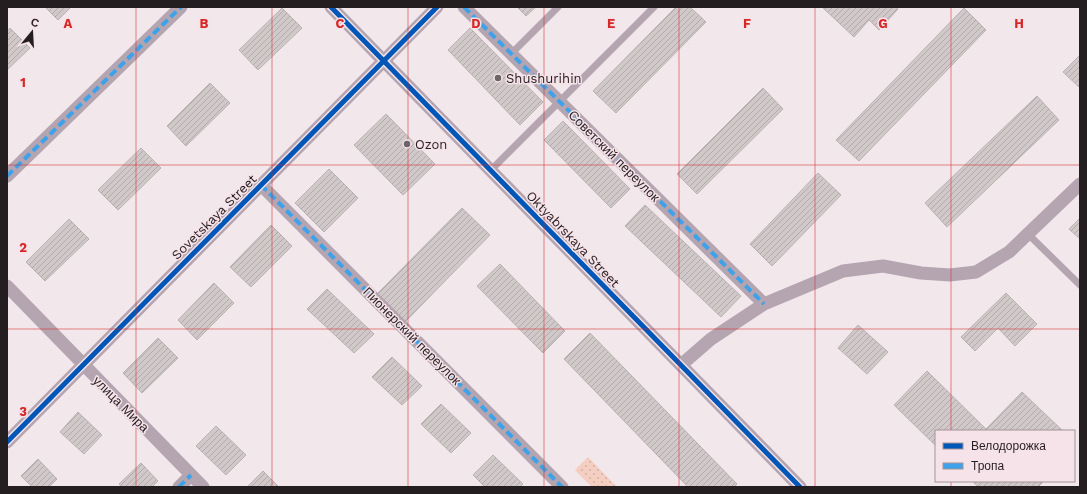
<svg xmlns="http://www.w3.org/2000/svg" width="1087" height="494" font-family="'Work Sans',sans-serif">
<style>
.park{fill:url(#park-dots)}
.building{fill:url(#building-hatch);stroke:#bab2b2}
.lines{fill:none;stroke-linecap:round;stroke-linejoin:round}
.service{stroke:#b5a5b1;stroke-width:7}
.minor{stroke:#b5a5b1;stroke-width:13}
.quiet{stroke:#3ea2ea;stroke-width:4;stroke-dasharray:8 4;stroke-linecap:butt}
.cycleway-casing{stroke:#f6e3e9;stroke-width:8}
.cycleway{stroke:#0057b8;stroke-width:5}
.grid{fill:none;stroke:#d62828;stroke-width:1;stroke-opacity:0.55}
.poi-dot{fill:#6d6467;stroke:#f6e3e9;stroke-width:1.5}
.labels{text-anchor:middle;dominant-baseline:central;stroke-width:3;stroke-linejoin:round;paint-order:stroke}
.poi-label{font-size:13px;fill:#251e20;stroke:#f6e3e9;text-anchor:start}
.street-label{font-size:13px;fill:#251e20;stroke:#f6e3e9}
.grid-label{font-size:13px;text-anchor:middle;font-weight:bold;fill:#d62828;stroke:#f6e3e9;stroke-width:3;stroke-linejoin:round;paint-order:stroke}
</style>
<defs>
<pattern id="park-dots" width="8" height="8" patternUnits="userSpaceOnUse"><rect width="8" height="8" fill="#f5cec2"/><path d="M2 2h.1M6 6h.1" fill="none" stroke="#d2b0a6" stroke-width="1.8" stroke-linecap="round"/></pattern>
<pattern id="building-hatch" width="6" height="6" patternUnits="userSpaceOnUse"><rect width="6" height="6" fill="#d0c8c9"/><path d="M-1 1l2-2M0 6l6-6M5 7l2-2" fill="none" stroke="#b2abac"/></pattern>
</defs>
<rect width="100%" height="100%" fill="#f2e7ea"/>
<path class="park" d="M588 457 617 487H592L575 470Z"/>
<path class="building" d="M45 7H71L58 20Z
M517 7H536L526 16Z
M676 7H690L706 22 616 113 593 91Z
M822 7H896L898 9 879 30 869 20 854 37Z
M282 8 302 28 258 70 239 50Z
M964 8 986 30 859 161 836 140Z
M10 28 30 48 7 70V31Z
M470 28 543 102 520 125 448 50Z
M1080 55V88L1063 72Z
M210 83 230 103 186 146 167 126Z
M763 88 783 109 697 194 677 174Z
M1037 96 1059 120 947 227 925 203Z
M386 114 435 164 403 195 354 145Z
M563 121 630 189 611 208 544 140Z
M141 148 161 168 118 210 98 190Z
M329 169 358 198 324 232 295 203Z
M818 173 841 195 772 266 750 244Z
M645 205 741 296 721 317 625 226Z
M462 208 490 235 404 323 376 295Z
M1080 218V239L1069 229Z
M69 219 89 239 45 281 26 262Z
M271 225 292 246 251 287 230 267Z
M500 264 565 331 543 353 477 286Z
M214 283 234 303 197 340 178 320Z
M327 289 374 334 354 353 307 309Z
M1006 293 1037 324 1015 346 998 328 975 351 961 337Z
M858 325 888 352 867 374 838 348Z
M590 333 737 484 734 487H688L564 359Z
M158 338 178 358 142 393 123 373Z
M392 357 422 386 402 405 372 377Z
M927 371 986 429 1022 392 1063 431H936V446L894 405Z
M441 404 471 433 451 453 421 424Z
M78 412 102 435 84 454 60 432Z
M216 426 246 455 226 475 196 446Z
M493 455 523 484 520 487H485L473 475Z
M38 459 57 479 49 487H32L21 476Z
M141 463 158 481 152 487H122L119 484Z
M263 471 279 487H247Z
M972 481H1044L1038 487H978Z"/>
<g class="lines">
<path class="service" d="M511 54 558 7
M491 170 654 7
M1028 234 1080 285"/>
<path class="minor" d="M331 7 800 487
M464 7 764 304
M7 176 181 7
M261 185 562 487
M7 286 203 487
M681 365 711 339 764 304 843 271 883 266 921 273 950 275 976 272 1009 252 1080 184
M7 442 437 7
M179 487 191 475"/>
<path class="quiet" d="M464 7 764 304
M7 176 181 7
M261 185 562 487
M179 487 191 475"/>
<g class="cycleway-casing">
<path id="cycleway" d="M331 7 800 487
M7 442 437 7"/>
</g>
<use href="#cycleway" class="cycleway"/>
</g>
<path class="grid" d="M136 7V487M272 7V487M408 7V487M544 7V487M679 7V487M815 7V487M951 7V431M7 165H1080M7 329H1080M951 481V487"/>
<g class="poi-dot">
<circle cx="498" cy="78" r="4"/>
<circle cx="407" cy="144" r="4"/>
</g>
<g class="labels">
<g class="poi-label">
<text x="506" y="78">Shushurihin</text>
<text x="415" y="144">Ozon</text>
</g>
<g class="street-label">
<text transform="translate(614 156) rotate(45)">Советский переулок</text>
<text transform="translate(214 217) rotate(-45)">Sovetskaya Street</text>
<text transform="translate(573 239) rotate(46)">Oktyabrskaya Street</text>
<text transform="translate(412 336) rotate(45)">Пионерский переулок</text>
<text transform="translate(121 404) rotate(45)">улица Мира</text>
</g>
</g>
<g class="grid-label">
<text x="68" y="28">A</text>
<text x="204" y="28">B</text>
<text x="340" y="28">C</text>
<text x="476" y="28">D</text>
<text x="611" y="28">E</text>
<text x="747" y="28">F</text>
<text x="883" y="28">G</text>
<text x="1019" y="28">H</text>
<text x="23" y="87">1</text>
<text x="23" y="252">2</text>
<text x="23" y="416">3</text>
</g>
<rect width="1087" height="494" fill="none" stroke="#251e20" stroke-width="16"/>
<rect x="935" y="430" width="140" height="52" fill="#f6e3e9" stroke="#a29499"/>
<rect x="943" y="443" width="20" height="6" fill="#0057b8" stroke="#a29499"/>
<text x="971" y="450" font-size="12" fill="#251e20">Велодорожка</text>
<rect x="943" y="463" width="20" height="6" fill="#3ea2ea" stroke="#a29499"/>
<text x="971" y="470" font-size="12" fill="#251e20">Тропа</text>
<g transform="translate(32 32) rotate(18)" stroke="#f6e3e9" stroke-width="3" paint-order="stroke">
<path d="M0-3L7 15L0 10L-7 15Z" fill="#251e20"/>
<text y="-6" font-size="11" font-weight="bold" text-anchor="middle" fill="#251e20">С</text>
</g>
</svg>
